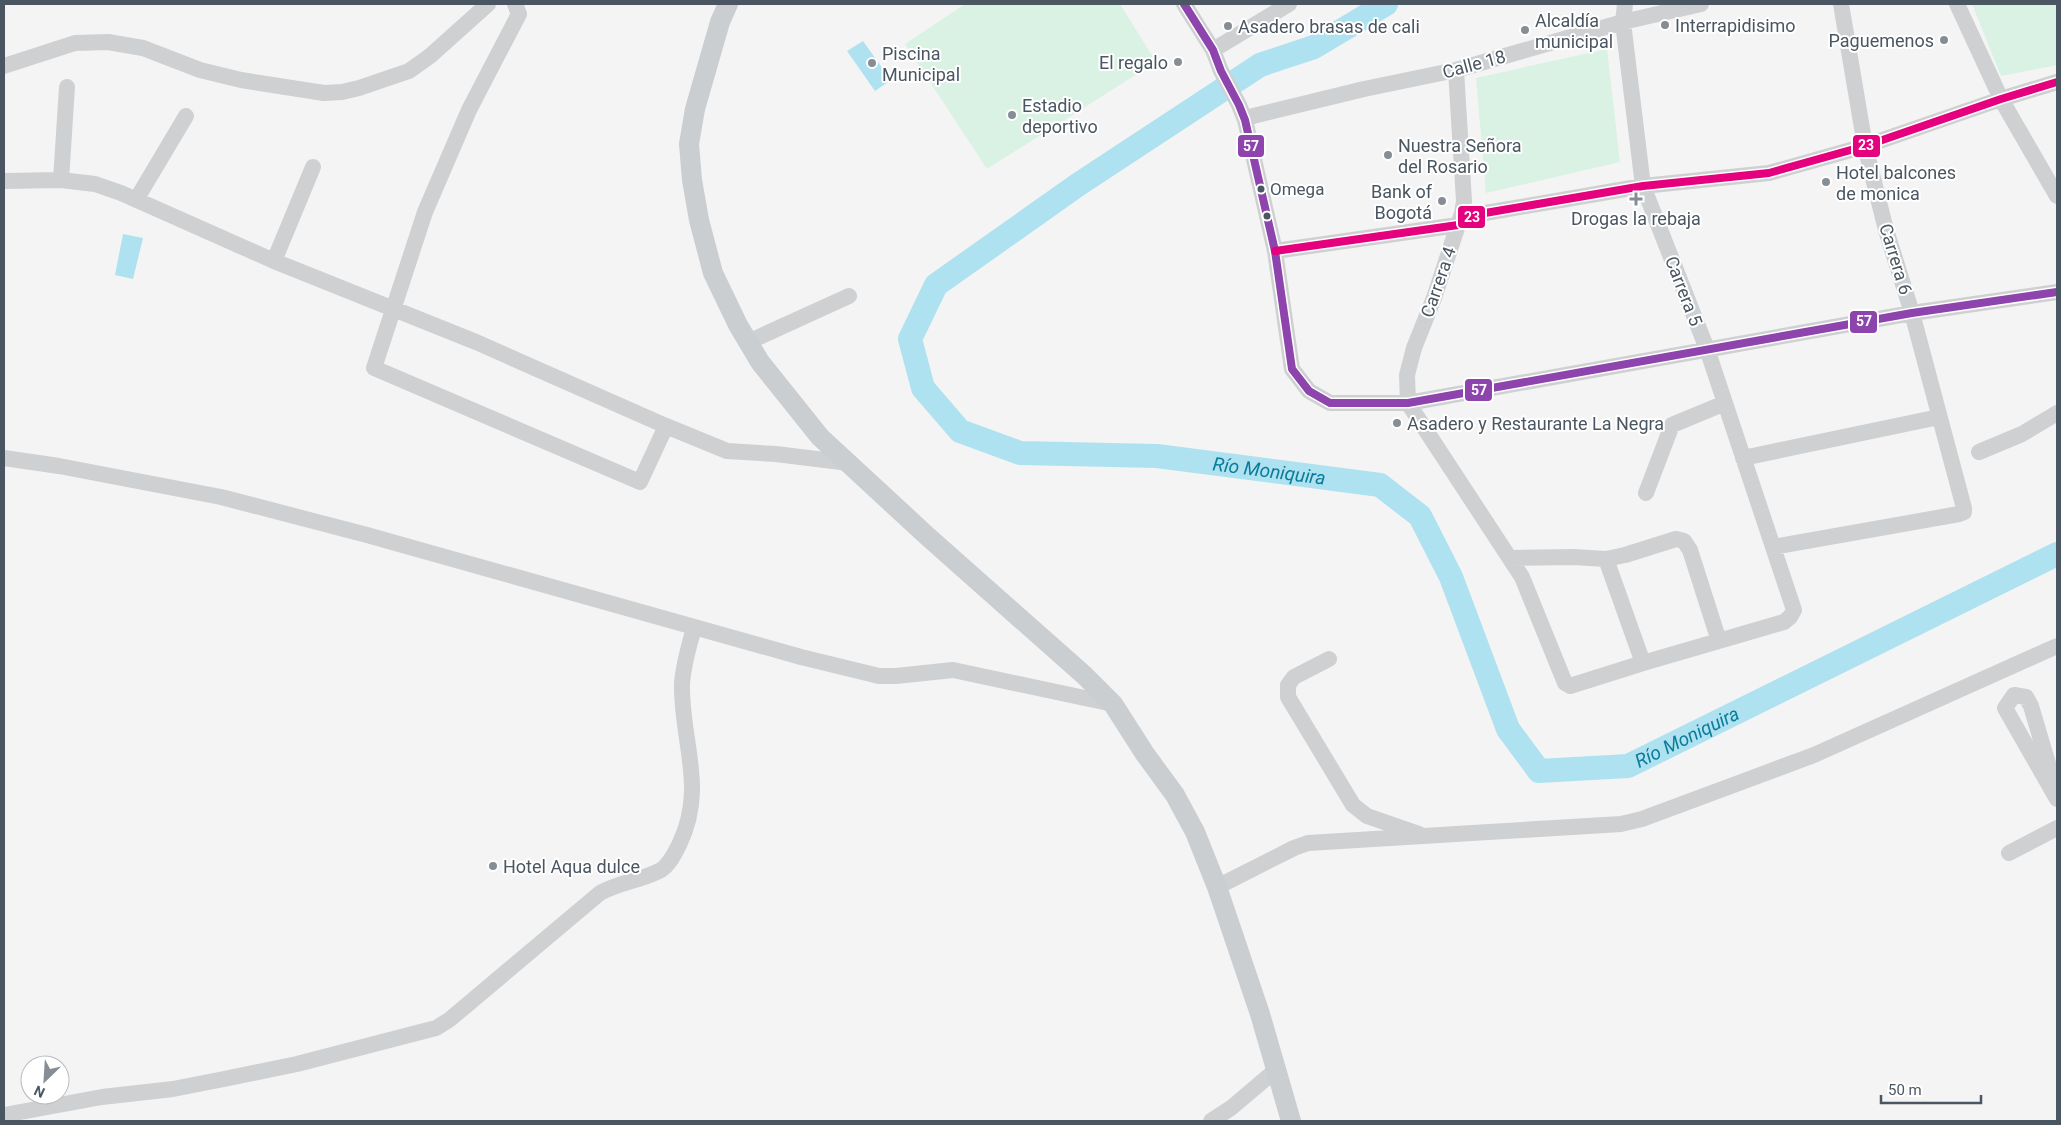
<svg xmlns="http://www.w3.org/2000/svg" width="2061" height="1125" font-family="Roboto,sans-serif">
<style>
.green{fill:#d9f2e3}
.water{fill:#aee2f0}
.lines{fill:none;stroke-linecap:round;stroke-linejoin:round}
.river{stroke:#aee2f0;stroke-width:24}
.minor{stroke:#ced0d2;stroke-width:16}
.major{stroke:#caced1;stroke-width:20}
.bus-1-casing{stroke:#fff;stroke-width:11}
.bus-2-casing{stroke:#fff;stroke-width:11}
.bus-1{stroke:#8e44ad;stroke-width:8}
.bus-2{stroke:#e5007d;stroke-width:8}
.poi-dot{fill:#868d94;stroke:#fff;stroke-width:2}
.bus-dot{fill:#4a5661;stroke:#fff;stroke-width:2}
.labels{text-anchor:middle;dominant-baseline:central;stroke-width:4;stroke-linejoin:round;paint-order:stroke}
.bus-label{font-size:17px;fill:#4a5661;stroke:#fff;text-anchor:start}
.poi-label{font-size:18px;fill:#4a5661;stroke:#fff;text-anchor:start}
.street-label{font-size:18px;fill:#4a5661;stroke:#fff}
.water-label{font-size:19px;font-style:italic;fill:#0c7c9b;stroke:#fff}
.line-badge{stroke:#fff;stroke-width:2}
.badge-label{font-size:14px;text-anchor:middle;font-weight:bold;fill:#fff}
</style>
<rect width="100%" height="100%" fill="#f4f4f4"/>
<path class="green" d="M965 4H1120L1156 62 987 169 905 44Z
M1972 4H2057V65L2001 76Z
M1607 49 1620 162 1486 193 1476 78Z"/>
<path class="water" d="M863 41 891 80 875 91 847 51Z
M123 234 143 238 133 279 115 275Z"/>
<g class="lines">
<path class="river" id="s1" d="M1386 4 1314 47 1260 65 1079 184 936 285 910 339 923 388 960 431 1020 453 1157 456 1380 485 1420 516 1451 577 1508 729 1539 771 1628 766 2057 554"/>
<path class="minor" d="M515 4 519 14 469 110 425 212 374 368 640 482 666 426
M1184 4 1213 50 1221 71 1239 105 1245 120 1275 251 1292 369 1309 391 1330 403H1408L1912 313 2057 292
M1957 4 2001 99 2057 196
M1213 50 1289 4
M4 66 75 43 108 42 143 48 200 70 241 80 324 93 342 92 359 88 409 71 430 56 488 4
M1456 70 1464 201 1462 213 1434 298 1414 348 1407 375 1408 403 1522 577 1565 683 1570 686 1643 663 1784 622 1790 617 1794 610 1707 349 1643 186 1626 47 1623 22 1625 4
M1245 120 1253 116 1364 89 1456 70 1623 22 1701 4
M61 180 67 87
M4 181 61 180 95 184 121 193 274 261 476 342 666 426 727 451 776 454 849 463
M136 200 186 116
M1275 251 1458 225 1471 217 1485 213 1643 186 1769 173 1865 146 2001 99 2057 82
M274 261 313 167
M748 342 849 296
M1979 452 2022 434 2057 413
M4 458 59 466 221 497 367 535 801 657 879 676H896L953 670 1113 704
M1743 458 1939 417
M1646 493 1672 425 1725 403
M1773 547 1959 514 1964 512V508L1912 313 1886 230 1865 146 1841 4
M1511 558 1574 557 1606 559 1625 555 1676 539 1684 541 1690 550 1719 641
M1606 559 1643 663
M1329 659 1294 677 1288 685V697L1353 805 1367 816 1419 834
M2014 695 2005 708 2057 799
M2014 695 2026 697 2031 706 2052 777
M2009 853 2057 828
M1217 887 1294 848 1308 843 1621 824 1642 819 1814 755 2057 646
M4 1115 102 1097 173 1089 224 1079 297 1064 436 1028 449 1020 600 893C620 882 643 880 661 870 669 865 675 853 679 845 707 788 681 742 682 684 683 665 689 646 694 628
M1211 1121 1231 1108 1277 1069"/>
<path class="major" d="M728 4 720 22 695 109 689 144 692 180 699 220 713 273 738 325 760 362 820 437 926 535 1084 675 1113 704 1145 754 1175 795 1195 832 1217 887 1260 1014 1291 1121"/>
<g class="bus-1-casing">
<path id="bus-1" d="M1184 4 1213 50 1221 71 1239 105 1245 120 1275 251 1292 369 1309 391 1330 403H1408L1912 313 2057 292"/>
</g>
<g class="bus-2-casing">
<path id="bus-2" d="M1275 251 1458 225 1471 217 1485 213 1643 186 1769 173 1865 146 2001 99 2057 82"/>
</g>
<use href="#bus-1" class="bus-1"/>
<use href="#bus-2" class="bus-2"/>
</g>
<g class="poi-dot">
<circle cx="1665" cy="25" r="5"/>
<circle cx="1228" cy="26" r="5"/>
<circle cx="1525" cy="30" r="5"/>
<circle cx="1944" cy="40" r="5"/>
<circle cx="1178" cy="62" r="5"/>
<circle cx="872" cy="63" r="5"/>
<circle cx="1012" cy="115" r="5"/>
<circle cx="1388" cy="155" r="5"/>
<circle cx="1826" cy="182" r="5"/>
<path d="M1633.5 191.5h5v5h5v5h-5v5h-5v-5h-5v-5h5z"/>
<circle cx="1442" cy="201" r="5"/>
<circle cx="1397" cy="423" r="5"/>
<circle cx="493" cy="866" r="5"/>
</g>
<g class="bus-dot">
<circle cx="1261" cy="189" r="4.5"/>
<circle cx="1267" cy="216" r="4.5"/>
</g>
<g class="labels">
<g class="bus-label">
<text x="1270" y="189">Omega</text>
</g>
<g class="poi-label">
<text x="1535" y="20">Alcaldía<tspan x="1535" dy="21">municipal</tspan></text>
<text x="1675" y="25">Interrapidisimo</text>
<text x="1238" y="26">Asadero brasas de cali</text>
<text x="1934" y="40" text-anchor="end">Paguemenos</text>
<text x="882" y="53">Piscina<tspan x="882" dy="21">Municipal</tspan></text>
<text x="1168" y="62" text-anchor="end">El regalo</text>
<text x="1022" y="105">Estadio<tspan x="1022" dy="21">deportivo</tspan></text>
<text x="1398" y="145">Nuestra Señora<tspan x="1398" dy="21">del Rosario</tspan></text>
<text x="1836" y="172">Hotel balcones<tspan x="1836" dy="21">de monica</tspan></text>
<text x="1432" y="191" text-anchor="end">Bank of<tspan x="1432" dy="21">Bogotá</tspan></text>
<text x="1636" y="218" text-anchor="middle">Drogas la rebaja</text>
<text x="1407" y="423">Asadero y Restaurante La Negra</text>
<text x="503" y="866">Hotel Aqua dulce</text>
</g>
<g class="street-label">
<text transform="translate(1474 64) rotate(-15)">Calle 18</text>
<text transform="translate(1896 259) rotate(73)">Carrera 6</text>
<text transform="translate(1438 282) rotate(-71)">Carrera 4</text>
<text transform="translate(1684 291) rotate(69)">Carrera 5</text>
</g>
<g class="water-label">
<text stroke="none"><textPath href="#s1" startOffset="1014">Río Moniquira</textPath></text>
<text stroke="none"><textPath href="#s1" startOffset="1614">Río Moniquira</textPath></text>
</g>
</g>
<g class="line-badge">
<rect x="1852" y="134" width="29" height="24" rx="5" fill="#e5007d"/>
<rect x="1237" y="134" width="28" height="24" rx="5" fill="#8e44ad"/>
<rect x="1457" y="205" width="29" height="24" rx="5" fill="#e5007d"/>
<rect x="1849" y="310" width="29" height="24" rx="5" fill="#8e44ad"/>
<rect x="1464" y="378" width="29" height="24" rx="5" fill="#8e44ad"/>
</g>
<g class="badge-label">
<text x="1866" y="150">23</text>
<text x="1251" y="151">57</text>
<text x="1472" y="222">23</text>
<text x="1864" y="326">57</text>
<text x="1479" y="395">57</text>
</g>
<rect width="2061" height="1125" fill="none" stroke="#4a5661" stroke-width="10"/>
<g transform="translate(45 1080) rotate(205)"><circle r="24" fill="#ffffff" stroke="#b7bbc0"/>
<path d="M0-4L9 19L0 12L-9 19Z" fill="#868d94"/>
<text y="-8" font-size="14" font-weight="bold" text-anchor="middle" fill="#4a5661">N</text>
</g>
<path d="M1881 1095v8h100v-8" fill="none" stroke="#4a5661" stroke-width="2.5"/>
<text x="1888" y="1095" font-size="15" fill="#4a5661" stroke="#ffffff" stroke-width="4" paint-order="stroke">50 m</text>
</svg>
